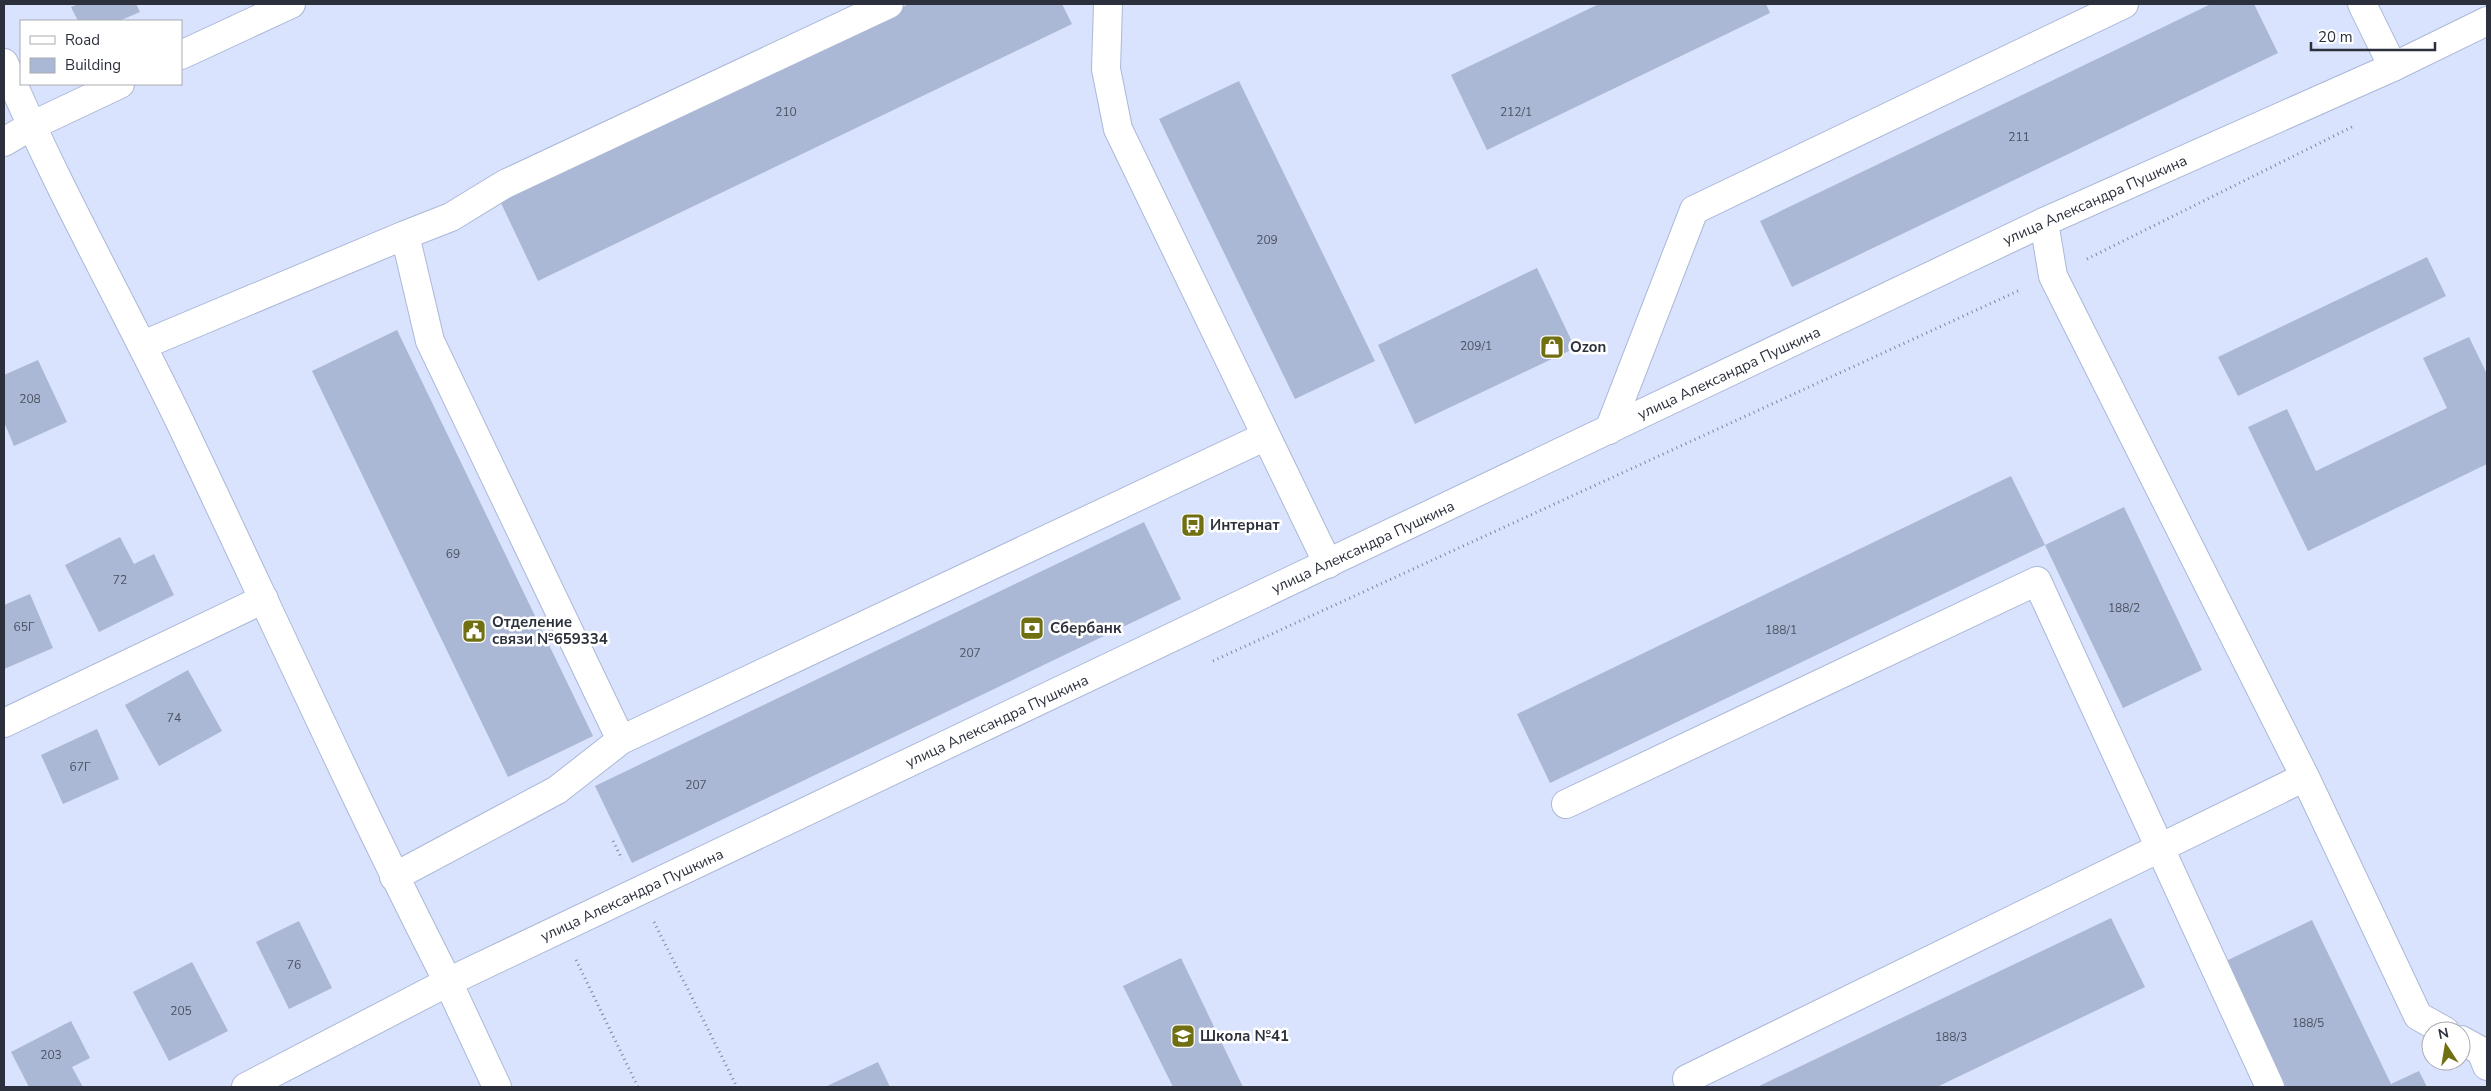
<svg xmlns="http://www.w3.org/2000/svg" width="2491" height="1091" font-family="'Nunito Sans',sans-serif">
<style>
.building{fill:#aab7d5}
.lines{fill:none;stroke-linecap:round;stroke-linejoin:round}
.minor-casing{stroke:#abb8d7;stroke-width:30}
.major-casing{stroke:#abb8d7;stroke-width:30}
.path{stroke:#80879a;stroke-width:3;stroke-dasharray:1 4;stroke-linecap:butt}
.minor{stroke:#fff;stroke-width:28}
.major{stroke:#fff;stroke-width:28}
.labels{text-anchor:middle;dominant-baseline:central;stroke-width:5;stroke-linejoin:round;paint-order:stroke}
.number-label{font-size:12px;fill:#4b5262}
.street-label{font-size:15px;fill:#2b303c;stroke:#fff}
.poi-label{font-size:15px;font-weight:bold;fill:#2b303c;stroke:#fff;text-anchor:start}
</style>
<rect width="100%" height="100%" fill="#d9e3fd"/>
<path class="building" d="M78 4H136L140 12 119 21H78L71 7Z
M909 4H1062L1072 24 538 281 500 201Z
M1599 4H1766L1770 13 1487 150 1451 75Z
M2211 4H2254L2278 53 1792 287 1760 221Z
M1239 81 1375 361 1295 399 1159 119Z
M2427 257 2446 296 2238 396 2218 357Z
M1537 268 1575 348 1415 424 1378 345Z
M397 330 593 736 508 777 312 371Z
M2469 337 2487 374V464L2308 551 2248 427 2287 409 2316 471 2447 408 2423 358Z
M38 360 67 422 14 446 4 422V375Z
M2011 476 2045 545 1550 783 1517 714Z
M2124 507 2202 670 2123 708 2045 545Z
M1144 522 1181 599 632 863 595 786Z
M120 537 134 564 154 554 174 595 99 632 65 565Z
M30 594 53 648 4 669V605Z
M188 670 222 731 159 766 125 705Z
M97 729 119 779 63 804 41 755Z
M2111 918 2145 987 1937 1087H1757Z
M2312 920 2391 1084 2419 1071 2427 1087H2286L2226 961Z
M299 921 332 988 289 1009 256 942Z
M1181 958 1243 1087H1173L1123 986Z
M192 962 228 1031 169 1061 133 992Z
M71 1021 90 1058 72 1067 83 1087H29L11 1052Z
M878 1062 890 1087H825Z"/>
<g class="lines">
<g class="minor-casing">
<path id="minor" d="M1108 4 1106 69 1118 129 1328 564
M2362 4 2393 67
M181 55 291 4
M4 63C56 186 122 302 180 422 269 609 354 798 448 982L246 1087
M4 142 31 126 120 84
M2044 222 2053 276 2305 777 2418 1016 2445 1031
M143 345 405 235
M1609 430 1694 210 2124 4
M4 723 264 599
M621 740 1266 436
M1566 804 2037 581 2270 1087
M394 877 557 790 621 740 430 341 405 235 451 217 505 184 889 4
M2461 1040 2481 1051 2487 1066
M1687 1079 2305 777"/>
</g>
<g class="major-casing">
<path id="major" d="M497 1087 448 982 2044 222 2393 67 2487 21"/>
</g>
<path class="path" d="M2087 259 2352 127
M1213 661 2020 290
M613 841 622 859
M654 922 737 1087
M576 960 638 1087"/>
<use href="#minor" class="minor"/>
<use href="#major" class="major"/>
</g>
<defs>
<g id="shop-square" transform="scale(1.25)"><rect x="-9" y="-9" width="18" height="18" rx="4" fill="#706f12" stroke="#fff"/><path d="M-5-2.5h2.3a2.7 3.5 0 0 1 5.4 0H5L5.5 6h-11ZM-1.5-2.5h3a1.5 2.3 0 0 0-3 0Z" fill="#fff"/></g>
<g id="bus-square" transform="scale(1.25)"><rect x="-9" y="-9" width="18" height="18" rx="4" fill="#706f12" stroke="#fff"/><path d="M-5-6H5V4H4V6H2V4H-2V6H-4V4H-5ZM-3.5-4V0h7V-4ZM-3.5 1.2v1.5H-2V1.2ZM2 1.2v1.5H3.5V1.2Z" fill="#fff"/></g>
<g id="bank-square" transform="scale(1.25)"><rect x="-9" y="-9" width="18" height="18" rx="4" fill="#706f12" stroke="#fff"/><path d="M-6-4H6V4H-6ZM0-2.3a2.3 2.3 0 1 0 0 4.6a2.3 2.3 0 1 0 0-4.6Z" fill="#fff"/></g>
<g id="civic-square" transform="scale(1.25)"><rect x="-9" y="-9" width="18" height="18" rx="4" fill="#706f12" stroke="#fff"/><path d="M-.6-6.5H3V-4.5H.6V-3L4-1V1h2V6H-6V1h2V-1L-.6-3ZM-1.2 2.5V6h2.4V2.5Z" fill="#fff"/></g>
<g id="school-square" transform="scale(1.25)"><rect x="-9" y="-9" width="18" height="18" rx="4" fill="#706f12" stroke="#fff"/><path d="M0-5L7-2L0 1L-7-2ZM-4 1L0 2.5L4 1V4Q0 6-4 4Z" fill="#fff"/></g>
</defs>
<g fill-rule="evenodd">
<use href="#shop-square" x="1552" y="347"/>
<use href="#bus-square" x="1193" y="525"/>
<use href="#bank-square" x="1032" y="628"/>
<use href="#civic-square" x="474" y="631"/>
<use href="#school-square" x="1183" y="1036"/>
</g>
<g class="labels">
<g class="number-label">
<text x="786" y="112">210</text>
<text x="1516" y="112">212/1</text>
<text x="2019" y="137">211</text>
<text x="1267" y="240">209</text>
<text x="1476" y="346">209/1</text>
<text x="30" y="399">208</text>
<text x="453" y="554">69</text>
<text x="120" y="580">72</text>
<text x="2124" y="608">188/2</text>
<text x="24" y="627">65Г</text>
<text x="1781" y="630">188/1</text>
<text x="970" y="653">207</text>
<text x="174" y="718">74</text>
<text x="80" y="767">67Г</text>
<text x="696" y="785">207</text>
<text x="294" y="965">76</text>
<text x="181" y="1011">205</text>
<text x="2308" y="1023">188/5</text>
<text x="1951" y="1037">188/3</text>
<text x="51" y="1055">203</text>
</g>
<g class="street-label">
<text transform="translate(2095 200) rotate(-24)">улица Александра Пушкина</text>
<text transform="translate(1729 373) rotate(-25)">улица Александра Пушкина</text>
<text transform="translate(1363 547) rotate(-25)">улица Александра Пушкина</text>
<text transform="translate(997 721) rotate(-25)">улица Александра Пушкина</text>
<text transform="translate(632 895) rotate(-25)">улица Александра Пушкина</text>
</g>
<g class="poi-label">
<text x="1570" y="347">Ozon</text>
<text x="1210" y="525">Интернат</text>
<text x="492" y="622">Отделение<tspan x="492" dy="17">связи №659334</tspan></text>
<text x="1050" y="628">Сбербанк</text>
<text x="1200" y="1036">Школа №41</text>
</g>
</g>
<rect width="2491" height="1091" fill="none" stroke="#2b303c" stroke-width="10"/>
<rect x="20" y="20" width="162" height="65" fill="#ffffff" stroke="#aaacb1"/>
<rect x="30" y="36" width="25" height="8" fill="#ffffff" stroke="#aaacb1"/>
<text x="65" y="45" font-size="15" fill="#2b303c">Road</text>
<rect x="30" y="58" width="25" height="15" fill="#aab7d5" stroke="#aaacb1"/>
<text x="65" y="70" font-size="15" fill="#2b303c">Building</text>
<g transform="translate(2446 1046) rotate(348)"><circle r="24" fill="#ffffff" stroke="#aaacb1"/>
<path d="M0-4L9 19L0 12L-9 19Z" fill="#706f12"/>
<text y="-8" font-size="14" font-weight="bold" text-anchor="middle" fill="#2b303c">N</text>
</g>
<path d="M2311 42v8h124v-8" fill="none" stroke="#2b303c" stroke-width="2.5"/>
<text x="2318" y="42" font-size="15" fill="#2b303c" stroke="#ffffff" stroke-width="4" paint-order="stroke">20 m</text>
</svg>
